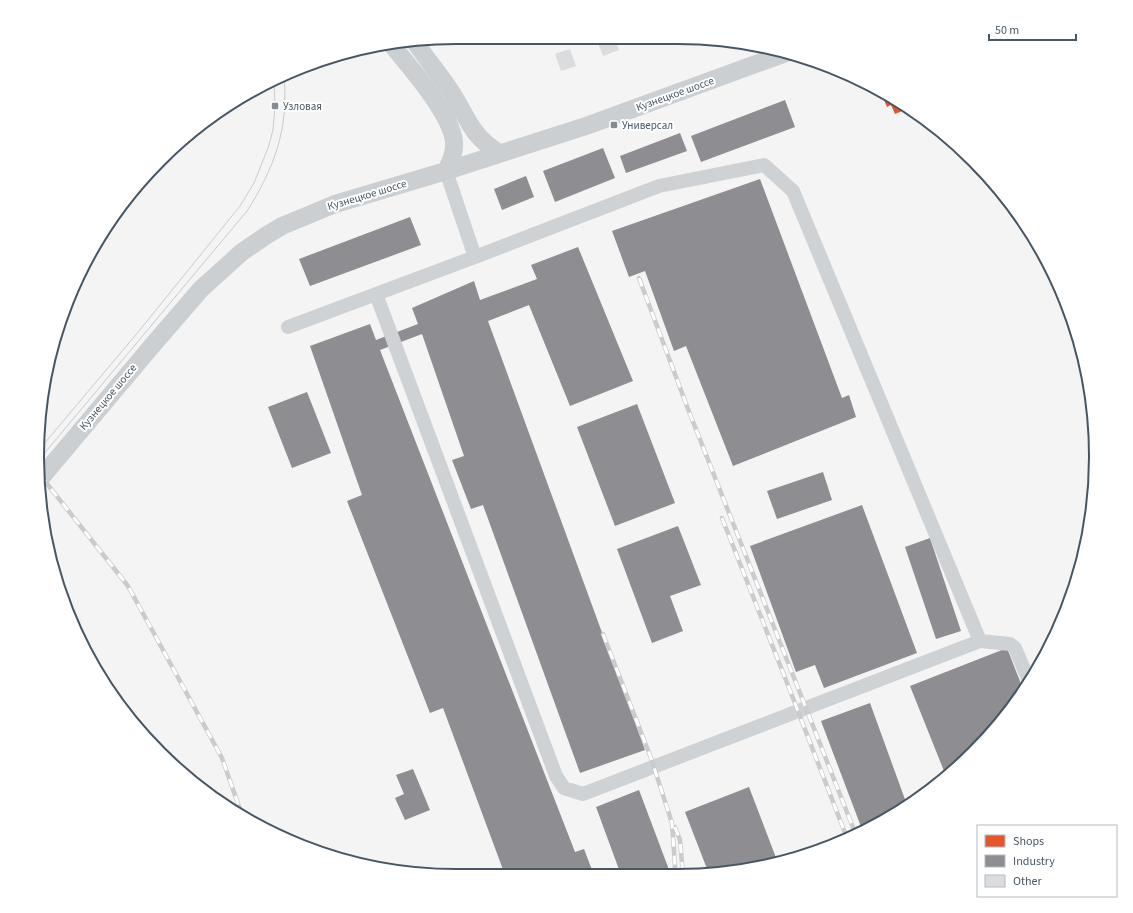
<svg xmlns="http://www.w3.org/2000/svg" width="1133" height="913" font-family="'Source Sans 3',sans-serif">
<style>
.shops{fill:#e4572e}
.industry{fill:#8d8d92}
.building{fill:#dbdcde}
.lines{fill:none;stroke-linecap:round;stroke-linejoin:round}
.minor{stroke:#cfd2d5;stroke-width:14}
.major{stroke:#cbcfd2;stroke-width:18}
.tram{stroke:#cacbcd;stroke-width:1}
.rail-casing{stroke:#cacbcd;stroke-width:4.5}
.rail{stroke:#fff;stroke-width:3;stroke-dasharray:9;stroke-linecap:butt}
.poi-dot{fill:#848d96;stroke:#fff;stroke-width:1.5}
.labels{text-anchor:middle;dominant-baseline:central;stroke-width:4;stroke-linejoin:round;paint-order:stroke}
.street-label{font-size:11px;fill:#485663;stroke:#fff}
.poi-label{font-size:11px;fill:#485663;stroke:#fff;text-anchor:start}
.rim{fill:none;stroke:#485663;stroke-width:2}
</style>
<rect width="100%" height="100%" fill="#f4f4f4"/>
<path class="shops" d="M874 89 906 106 907 109 895 114 891 105 887 107 881 93 876 95Z"/>
<path class="industry" d="M785 100 795 127 701 162 691 136Z
M680 133 687 151 626 173 620 156Z
M603 148 615 178 555 202 543 171Z
M526 176 534 197 502 210 494 189Z
M760 179 842 398 849 395 856 417 733 466 686 346 674 351 645 271 629 277 612 231Z
M410 217 421 245 310 286 299 259Z
M578 247 633 381 570 406 529 305 488 321 645 750 580 773 483 505 471 509 452 460 464 456 422 334 380 350 575 852 584 849 594 875H505L443 708 430 713 347 501 362 495 310 346 370 324 376 340 418 324 412 308 474 281 480 300 537 279 531 265Z
M307 392 331 453 292 468 268 407Z
M637 404 675 503 615 526 577 427Z
M823 472 832 500 777 519 767 491Z
M862 505 917 653 824 688 815 665 796 672 750 546Z
M678 526 701 585 670 596 683 631 652 643 617 549Z
M930 538 961 631 936 639 905 547Z
M1007 648 1023 689 992 733 946 776 910 686Z
M870 703 907 805 863 832 821 721Z
M413 769 430 810 405 820 395 798 404 794 396 775Z
M749 787 778 863 709 874 685 812Z
M639 790 671 875H621L596 807Z"/>
<path class="building" d="M606 38H615L619 50 603 56 597 41Z
M570 49 576 66 561 71 555 54Z"/>
<g class="lines">
<path class="minor" d="M376 294 556 776 564 788 583 794 980 641 793 191 764 165 659 186 475 257
M288 327 475 257 446 171
M980 641 1010 644 1015 648 1029 681"/>
<path class="major" d="M415 42C426 58 439 74 450 90 468 117 469 134 499 153
M392 45C411 69 450 112 454 141 455 152 451 161 446 171
M40 479 151 347 201 289 242 252 267 235 282 226 335 204 446 171 586 126 786 53"/>
<path class="tram" d="M38 451 139 331 240 206 254 183 268 148 273 130 275 106 274 82
M38 461 247 211C274 169 289 128 284 78"/>
<g class="rail-casing">
<path id="rail" d="M639 278 688 409 856 835
M40 475 128 586 222 758 242 815
M722 518 784 675 847 838
M603 634 651 758 672 823 675 866 674 875
M675 827 680 840 683 875"/>
</g>
<use href="#rail" class="rail"/>
</g>
<g class="poi-dot">
<rect x="271" y="102" width="8" height="8" rx="2"/>
<rect x="610" y="121" width="8" height="8" rx="2"/>
</g>
<g class="labels">
<g class="street-label">
<text transform="translate(675 94) rotate(-20)">Кузнецкое шоссе</text>
<text transform="translate(367 195) rotate(-17)">Кузнецкое шоссе</text>
<text transform="translate(108 397) rotate(-50)">Кузнецкое шоссе</text>
</g>
<g class="poi-label">
<text x="283" y="106">Узловая</text>
<text x="622" y="125">Универсал</text>
</g>
</g>
<path d="M0 0H1133V913H0ZM456 44H677A412 412 0 0 1 1089 456V457A412 412 0 0 1 677 869H456A412 412 0 0 1 44 457V456A412 412 0 0 1 456 44Z" fill="#fff" fill-rule="evenodd"/>
<path class="rim" d="M456 44H677A412 412 0 0 1 1089 456V457A412 412 0 0 1 677 869H456A412 412 0 0 1 44 457V456A412 412 0 0 1 456 44Z"/>
<rect x="977" y="825" width="140" height="72" fill="#ffffff" stroke="#b6bbc1"/>
<rect x="985" y="835" width="20" height="12" fill="#e4572e" stroke="#b6bbc1"/>
<text x="1013" y="845" font-size="12" fill="#485663">Shops</text>
<rect x="985" y="855" width="20" height="12" fill="#8d8d92" stroke="#b6bbc1"/>
<text x="1013" y="865" font-size="12" fill="#485663">Industry</text>
<rect x="985" y="875" width="20" height="12" fill="#dbdcde" stroke="#b6bbc1"/>
<text x="1013" y="885" font-size="12" fill="#485663">Other</text>
<path d="M989 34v6h87v-6" fill="none" stroke="#485663" stroke-width="2"/>
<text x="995" y="34" font-size="12" fill="#485663" stroke="#ffffff" stroke-width="3" paint-order="stroke">50 m</text>
</svg>
